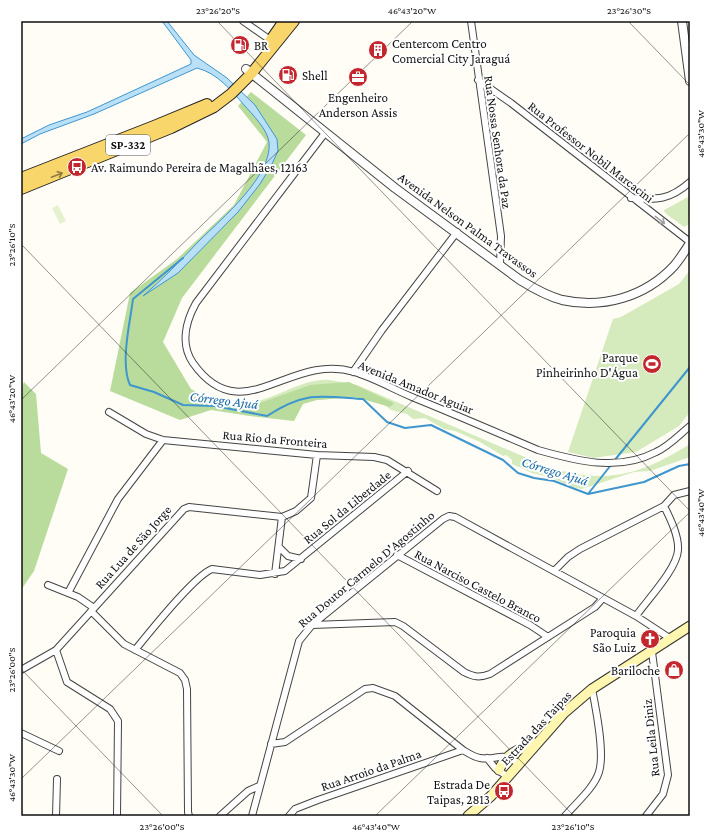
<svg xmlns="http://www.w3.org/2000/svg" width="711" height="837" font-family="'Crimson Pro',serif">
<style>
.green{fill:#d5ebbd}
.forest{fill:#b9dc9c}
.pitch{fill:#e6f2cf}
.water{fill:#b9e0f7;stroke:#3f96cf}
.lines{fill:none;stroke-linecap:round;stroke-linejoin:round}
.stream{stroke:#3f96cf;stroke-width:2}
.minor-casing{stroke:#444;stroke-width:8}
.tertiary-casing{stroke:#444;stroke-width:10}
.secondary-casing{stroke:#333;stroke-width:11}
.primary-casing{stroke:#222;stroke-width:12}
.minor{stroke:#fff;stroke-width:6}
.tertiary{stroke:#fff;stroke-width:8}
.secondary{stroke:#fff6b0;stroke-width:9}
.primary{stroke:#f9d66b;stroke-width:10}
.oneway{stroke:#917d42}
.oneway2{stroke:#a0a0a0}
.ticks{fill:none;stroke:#111;stroke-width:1;stroke-opacity:0.45}
.labels{text-anchor:middle;dominant-baseline:central;stroke-width:4;stroke-linejoin:round;paint-order:stroke}
.shield{fill:#fff;stroke:#585858;stroke-width:1}
.shield-label{font-size:12px;font-weight:bold;fill:#111}
.poi-label{font-size:13px;fill:#111;stroke:#fff;text-anchor:start}
.street-label{font-size:13px;fill:#111;stroke:#fff}
.water-label{font-size:14px;font-style:italic;fill:#1768a6;stroke:#fff}
.neatline{fill:none;stroke:#111;stroke-width:1.5}
.ticks-label{font-size:10px;text-anchor:middle;fill:#111}
</style>
<rect width="100%" height="100%" fill="#fffdf5"/>
<path class="green" d="M690 196V218L688 225 684 227 665 213 664 210Z
M690 270V412L679 426 636 452 593 458 568 452 613 319 621 317 679 284Z
M330 380 357 385 541 464C601 486 637 477 690 444V457L650 471 634 472 582 489 572 487 550 477 532 473 512 464V460L506 455 503 456 480 442 455 431 444 429 425 418 413 419 407 414 391 410 373 396 248 405V403C276 400 301 378 330 380Z"/>
<path class="forest" d="M251 92 306 135 182 298 163 342 191 389 218 403 257 404 310 385 349 382 394 403 390 407 355 397 317 400 303 404 294 421 250 416 211 410 180 420 110 391 130 293 177 259 234 205 267 142 238 106Z
M24 382 36 394 41 453 68 469 34 571 21 590V389Z"/>
<path class="pitch" d="M58 205 66 221 60 224 52 208Z"/>
<path class="water" d="M162 21H167L194 55 227 78 255 105 277 139 278 151 271 166 260 184 238 212 178 273 143 296C163 279 181 260 199 241 221 219 273 176 269 142 267 129 253 115 244 105 231 90 217 73 197 68L94 114 40 134 21 144V139L49 125 87 112 191 64V60Z"/>
<g class="lines">
<path class="stream" d="M183 258 133 299C130 323 120 363 130 385L154 392 183 405 215 406 267 416C305 391 320 396 363 399L387 422 405 428 431 425 503 460 518 473 534 478 554 481 588 494 644 482 679 466 690 464
M614 461 690 367
M588 494 611 465"/>
<g class="minor-casing">
<path id="minor" d="M243 21 273 42
M471 21 501 236 500 265
M478 80 511 103 690 242
M325 133 196 303C186 321 180 344 193 363 242 432 289 352 354 372 374 378 393 389 412 397 454 414 496 432 538 450 577 461 618 472 656 452 669 446 679 435 690 426
M631 198C657 200 670 200 690 182
M353 372 382 330 457 232
M109 412 146 434 163 440 317 455 374 457 387 460 437 491
M279 547 288 556 301 559
M397 555 530 625 548 637
M554 571 568 557 580 549 664 506 674 495 690 491
M275 574 282 517
M48 585 78 597 94 608
M68 593 118 499 163 440
M91 611 124 644 180 673 185 680 187 689 188 812 189 816
M636 616C647 600 677 569 678 550 679 536 670 518 664 506
M312 625 395 622 403 626 464 672C474 677 479 678 490 674L595 607 603 598
M56 650 67 682 110 709 118 721 117 816
M135 650C149 633 194 576 212 569L260 575 285 571 408 471
M21 670 56 650 184 509 189 507 282 517 296 511 311 498 317 455
M21 733 59 751
M271 744 285 742 365 689 373 688 395 696 463 750C468 753 474 757 480 758 499 761 500 750 519 764
M487 758 495 768 508 777
M56 816 57 779
M220 816 248 791 259 786
M252 816 299 641 312 625 443 519 449 516 455 517 636 616 671 639
M289 816 295 809 318 800 463 750
M565 816C576 803 594 788 599 772 605 753 596 709 592 689
M646 816 663 794 668 775 652 652"/>
</g>
<g class="tertiary-casing">
<path id="tertiary" d="M682 21 690 81
M246 69 395 188 520 280C533 288 547 296 562 300 603 309 645 297 674 266 680 259 685 251 690 243"/>
</g>
<g class="secondary-casing">
<path id="secondary" d="M499 770C506 753 519 749 536 743
M468 816 491 796 564 713 592 689 690 626"/>
</g>
<g class="primary-casing">
<path id="primary" d="M268 44 284 21
M21 178 154 126 207 104
M21 189 171 128 214 107 231 94 251 74 294 21"/>
</g>
<use href="#minor" class="minor"/>
<use href="#tertiary" class="tertiary"/>
<use href="#secondary" class="secondary"/>
<use href="#primary" class="primary"/>
</g>
<defs><path id="oneway-shaft" d="M-6 0H5M1.5-3L5.5 0L1.5 3" fill="none" stroke-width="1.6" stroke-linecap="round" stroke-linejoin="round"/></defs>
<use class="oneway" href="#oneway-shaft" transform="translate(57 175) rotate(-21)"/>
<use class="oneway2" href="#oneway-shaft" transform="translate(660 220) rotate(38)"/>
<path class="ticks" d="M217 21 690 511M628 21 690 85M21 244 574 816M21 400 413 21M21 669 163 816M21 779 690 133M375 816 690 512"/>
<defs>
<g id="fuel-disc" transform="scale(1)"><circle r="9.5" fill="#c4262e" stroke="#fff"/><path d="M-5.5-6h7V0h2V4h1.3V-2.5L3-4.5l.8-.8L6-3V5H2.5V1h-1V6h-7ZM-4.2-4.7v3.2H.2V-4.7Z" fill="#fff"/></g>
<g id="building-disc" transform="scale(1)"><circle r="9.5" fill="#c4262e" stroke="#fff"/><path d="M-4-6H4V6H1V3H-1V6H-4ZM-2.5-4.3h1.7v1.8h-1.7ZM.8-4.3h1.7v1.8H.8ZM-2.5-1h1.7V.8h-1.7ZM.8-1h1.7V.8H.8Z" fill="#fff"/></g>
<g id="office-disc" transform="scale(1)"><circle r="9.5" fill="#c4262e" stroke="#fff"/><path d="M-6-3h4V-5.5h4V-3h4V5H-6ZM-1-4.5V-3h2v-1.5ZM-6 0V1H6V0Z" fill="#fff"/></g>
<g id="bus-disc" transform="scale(1)"><circle r="9.5" fill="#c4262e" stroke="#fff"/><path d="M-5-6H5V4H4V6H2V4H-2V6H-4V4H-5ZM-3.5-4V0h7V-4ZM-3.5 1.2v1.5H-2V1.2ZM2 1.2v1.5H3.5V1.2Z" fill="#fff"/></g>
<g id="stadium-disc" transform="scale(1)"><circle r="9.5" fill="#c4262e" stroke="#fff"/><path d="M0-5a6.5 5 0 1 0 0 10a6.5 5 0 1 0 0-10ZM-3.5-1.8h7v3.6h-7Z" fill="#fff"/></g>
<g id="church-disc" transform="scale(1)"><circle r="9.5" fill="#c4262e" stroke="#fff"/><path d="M-1.2-6h2.4v3.5h3.3v2.4h-3.3V6h-2.4V-.1h-3.3v-2.4h3.3Z" fill="#fff"/></g>
<g id="shop-disc" transform="scale(1)"><circle r="9.5" fill="#c4262e" stroke="#fff"/><path d="M-5-2.5h2.3a2.7 3.5 0 0 1 5.4 0H5L5.5 6h-11ZM-1.5-2.5h3a1.5 2.3 0 0 0-3 0Z" fill="#fff"/></g>
</defs>
<g fill-rule="evenodd">
<use href="#fuel-disc" x="240" y="45"/>
<use href="#building-disc" x="378" y="50"/>
<use href="#fuel-disc" x="288" y="75"/>
<use href="#office-disc" x="358" y="77"/>
<use href="#bus-disc" x="77" y="167"/>
<use href="#stadium-disc" x="652" y="364"/>
<use href="#church-disc" x="650" y="639"/>
<use href="#shop-disc" x="674" y="670"/>
<use href="#bus-disc" x="504" y="791"/>
</g>
<g class="labels">
<rect class="shield" x="106" y="135" width="44" height="20" rx="3"/>
<g class="shield-label">
<text x="128" y="145">SP-332</text>
</g>
<g class="poi-label">
<text x="392" y="43">Centercom Centro<tspan x="392" dy="15">Comercial City Jaraguá</tspan></text>
<text x="254" y="45">BR</text>
<text x="302" y="75">Shell</text>
<text x="358" y="97" text-anchor="middle">Engenheiro<tspan x="358" dy="15">Anderson Assis</tspan></text>
<text x="91" y="167">Av. Raimundo Pereira de Magalhães, 12163</text>
<text x="638" y="357" text-anchor="end">Parque<tspan x="638" dy="15">Pinheirinho D'Água</tspan></text>
<text x="636" y="632" text-anchor="end">Paroquia<tspan x="636" dy="15">São Luiz</tspan></text>
<text x="660" y="670" text-anchor="end">Bariloche</text>
<text x="490" y="784" text-anchor="end">Estrada De<tspan x="490" dy="15">Taipas, 2813</tspan></text>
</g>
<g class="street-label">
<text transform="translate(498 142) rotate(82)">Rua Nossa Senhora da Paz</text>
<text transform="translate(591 152) rotate(38)">Rua Professor Nobil Marcacini</text>
<text transform="translate(468 225) rotate(36)">Avenida Nelson Palma Travassos</text>
<text transform="translate(416 387) rotate(22)">Avenida Amador Aguiar</text>
<text transform="translate(275 439) rotate(5)">Rua Rio da Fronteira</text>
<text transform="translate(347 507) rotate(-39)">Rua Sol da Liberdade</text>
<text transform="translate(133 547) rotate(-48)">Rua Lua de São Jorge</text>
<text transform="translate(366 569) rotate(-40)">Rua Doutor Carmelo D'Agostinho</text>
<text transform="translate(478 586) rotate(28)">Rua Narciso Castelo Branco</text>
<text transform="translate(536 728) rotate(-47)">Estrada das Taipas</text>
<text transform="translate(651 738) rotate(-96)">Rua Leila Diniz</text>
<text transform="translate(371 770) rotate(-19)">Rua Arroio da Palma</text>
</g>
<g class="water-label">
<text transform="translate(224 400) rotate(7)">Córrego Ajuá</text>
<text transform="translate(555 471) rotate(17)">Córrego Ajuá</text>
</g>
</g>
<rect width="711" height="837" fill="none" stroke="#ffffff" stroke-width="44"/>
<rect x="22" y="22" width="667" height="793" class="neatline"/>
<g class="ticks-label">
<text x="218" y="14">23°26'20"S</text>
<text x="412" y="14">46°43'20"W</text>
<text x="629" y="14">23°26'30"S</text>
<text transform="translate(700 134) rotate(-90)" y="4">46°43'30"W</text>
<text transform="translate(11 245) rotate(-90)" y="4">23°26'10"S</text>
<text transform="translate(11 399) rotate(-90)" y="4">46°43'20"W</text>
<text transform="translate(700 513) rotate(-90)" y="4">46°43'40"W</text>
<text transform="translate(11 670) rotate(-90)" y="4">23°26'00"S</text>
<text transform="translate(11 778) rotate(-90)" y="4">46°43'30"W</text>
<text x="162" y="830">23°26'00"S</text>
<text x="376" y="830">46°43'40"W</text>
<text x="573" y="830">23°26'10"S</text>
</g>
</svg>
